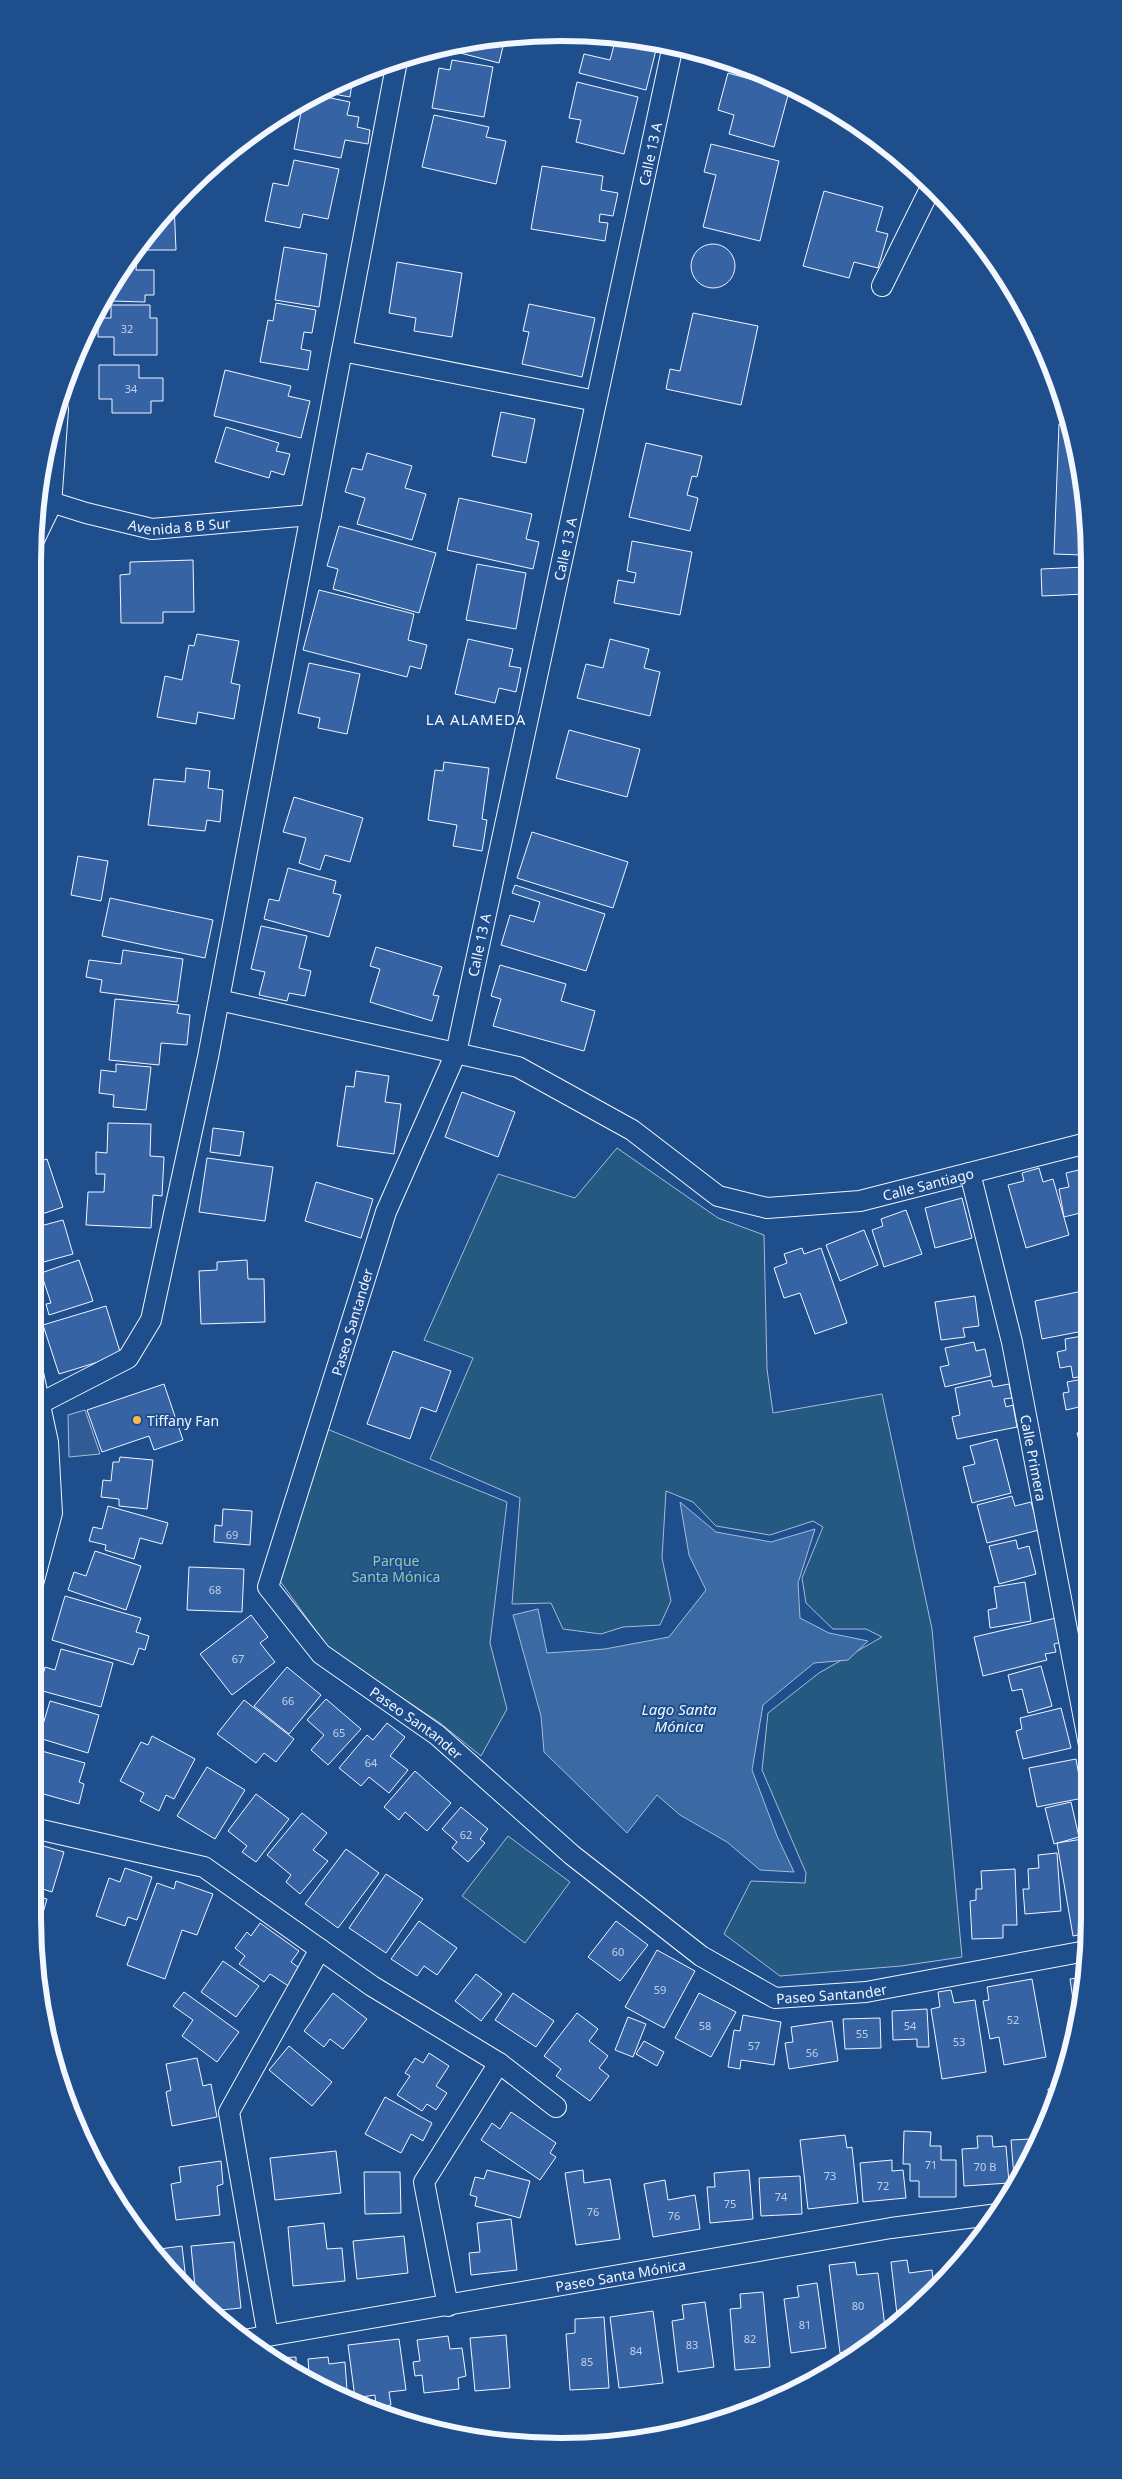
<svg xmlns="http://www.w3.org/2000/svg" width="1122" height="2479" font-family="'Noto Sans',sans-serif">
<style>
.green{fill:#245a82;stroke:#a8bbd7}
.parking{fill:#305b95;stroke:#a8bbd7}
.water{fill:#3b69a3;stroke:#a8bbd7}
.building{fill:#3563a3;stroke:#f2f6ff}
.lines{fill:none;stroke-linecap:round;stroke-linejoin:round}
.street-casing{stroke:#f2f6ff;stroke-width:22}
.street{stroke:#1f4e8c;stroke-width:20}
.poi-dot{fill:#ffb74d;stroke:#1f4e8c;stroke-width:2}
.labels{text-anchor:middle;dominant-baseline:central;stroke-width:4;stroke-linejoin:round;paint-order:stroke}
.number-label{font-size:11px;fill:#c3d1e8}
.street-label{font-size:14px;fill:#f2f6ff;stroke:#1f4e8c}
.poi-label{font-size:14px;fill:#f2f6ff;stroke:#1f4e8c;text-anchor:start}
.park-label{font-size:14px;fill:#97c8a6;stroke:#1f4e8c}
.neighbourhood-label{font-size:15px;letter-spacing:1px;fill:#f2f6ff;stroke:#1f4e8c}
.water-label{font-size:15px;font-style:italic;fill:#f2f6ff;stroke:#1f4e8c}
.rim{fill:none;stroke:#f2f6ff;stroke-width:6}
</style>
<rect width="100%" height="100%" fill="#1f4e8c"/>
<path class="green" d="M617 1148 718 1218 764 1235 767 1369 773 1413 882 1394 932 1629 962 1957 901 1966 780 1976 724 1934 751 1881 805 1883 806 1873 762 1770 768 1713 819 1673 882 1637 866 1629H833L806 1603 802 1578 823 1527 813 1521 770 1535 716 1526 693 1502 666 1491 662 1558 671 1601 660 1625 623 1627 601 1634 563 1629 551 1603 512 1604 520 1498 430 1459 473 1358 424 1340 498 1174 575 1198Z
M327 1429 507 1502 490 1643 507 1709 481 1756 440 1723 330 1650 280 1581Z
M508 1836 570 1882 525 1943 462 1896Z"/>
<path class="parking" d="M85 1410 100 1454 69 1457 68 1415Z"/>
<path class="water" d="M680 1502 716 1532 771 1542 815 1529 798 1583 800 1618 829 1633 868 1641 848 1660 814 1663 763 1705 752 1770 777 1836 794 1872 760 1870 727 1842 680 1815 657 1795 627 1833 544 1752 541 1716 513 1615 538 1609 547 1653 605 1649 669 1637 706 1590 689 1555Z"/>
<path class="building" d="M505 38 499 63 441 48 458 43Z
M616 38 658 42 646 90 579 73 584 54 610 60Z
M452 60 493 67 484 117 432 108 439 68 450 70Z
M728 73 757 81 759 74 770 76 790 88 774 147 729 134 734 115 718 110Z
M353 76 350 97 322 92Z
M577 82 638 97 624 154 576 142 581 120 569 118Z
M316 95 350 102 347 115 359 117 357 127 370 130 368 144 345 140 341 158 294 149 303 102Z
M434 115 489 127 486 137 506 141 496 184 422 167Z
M711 144 779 161 760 241 703 227 716 175 704 172Z
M294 160 339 169 328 219 303 214 300 228 265 221 273 183 288 186Z
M542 166 603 176 601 190 618 193 613 216 600 214 599 222 608 223 605 241 531 229Z
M824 191 883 207 876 231 888 234 878 268 854 262 849 278 803 266Z
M174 204 176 250H136Z
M691 266a22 22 0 1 1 44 0a22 22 0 1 1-44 0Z
M284 247 327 254 319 307 275 300Z
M131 255H137L136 270H154V295H145V302L112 301 111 288 121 268Z
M397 262 462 273 452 337 414 331 416 318 389 313Z
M276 303 316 310 312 333 304 332 301 349 311 351 308 370 260 362 268 320 273 321Z
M529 304 595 318 582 377 522 364 529 332 523 331Z
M111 305H150V318H157V355H114V337H98V318H111Z
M693 313 758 326 741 405 666 389 670 369 680 371Z
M1044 350 1049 358 1053 373H1045Z
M99 365H139V378H163V401H151V413H112V399H99Z
M225 370 291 386 288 396 310 401 301 438 214 416Z
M501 412 535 419 526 463 492 456Z
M1059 424 1067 425 1085 492 1083 555 1054 554Z
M226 427 279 443 276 451 290 454 284 475 271 471 269 478 215 462Z
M646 443 702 456 697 477 692 476 687 495 698 498 690 531 629 517Z
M367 453 412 466 405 488 426 494 412 540 357 524 365 498 345 492 352 468 362 470Z
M459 498 532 514 526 539 539 542 533 569 447 550Z
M339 526 436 553 419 613 333 589 338 569 327 566Z
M632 541 692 552 680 615 614 603 618 580 634 583 636 573 627 571Z
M193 560 194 612H163V623H121L120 575 130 574V562Z
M477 564 526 573 516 629 466 620Z
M1085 567V594L1042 596 1041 569Z
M319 590 414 614 408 640 427 645 421 669 410 666 407 677 303 650Z
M197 634 239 641 231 683 240 685 234 719 198 712 196 724 157 717 165 676 182 680 189 645 194 646Z
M468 639 513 649 509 666 521 668 516 692 499 688 495 703 455 694Z
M610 639 649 649 644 668 660 672 650 716 577 698 586 664 603 668Z
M309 663 360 674 347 734 318 728 320 718 298 713Z
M569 730 640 749 627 797 556 778Z
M444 762 489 768 482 819 487 820 482 851 453 846 457 825 428 820 435 770 443 771Z
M186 768 210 771 208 788 223 790 220 822 207 820 205 831 148 825 154 779 185 782Z
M294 797 363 818 350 862 325 855 320 870 299 863 306 838 283 832Z
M532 832 628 862 613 908 517 878Z
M78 856 108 861 101 901 71 895Z
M288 868 336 881 333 893 341 895 329 937 264 919 269 899 279 901Z
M515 885 605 914 586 971 501 945 510 915 534 922 540 902 512 893Z
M110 898 213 920 205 958 102 936Z
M261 926 307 936 299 968 311 971 305 996 289 993 287 1001 259 995 265 972 251 969Z
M376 947 442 967 433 995 439 996 432 1021 370 1002 380 969 370 966Z
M123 950 183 959 177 1002 100 992 102 980 86 977 89 960 121 964Z
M500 965 566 984 561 1001 595 1011 584 1051 493 1026 501 999 491 996Z
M115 999 179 1005 177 1013 190 1015 187 1045 161 1043 159 1065 109 1060Z
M116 1064 151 1067 146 1110 113 1107 114 1095 99 1093 101 1070 116 1072Z
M356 1071 389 1076 385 1102 401 1104 394 1154 337 1146 346 1086 354 1087Z
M462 1092 515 1112 498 1157 445 1137Z
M108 1123 151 1124 150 1156 164 1157 162 1196 153 1195 151 1228 86 1225 88 1192H104L105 1174H96V1152L107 1153Z
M33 1124 40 1154 33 1156Z
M213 1128 244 1132 240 1156 210 1152Z
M207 1158 273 1167 265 1221 199 1212Z
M47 1159 63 1207 33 1217V1163Z
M1039 1168 1043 1182 1053 1179 1069 1235 1026 1248 1008 1185 1024 1181 1022 1173Z
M1087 1168V1237H1084L1080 1213 1064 1217 1059 1189 1069 1187 1066 1173Z
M316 1182 373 1199 361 1238 305 1221Z
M962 1198 972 1238 935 1248 925 1208Z
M906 1210 922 1254 884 1267 872 1230 883 1226 881 1219Z
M63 1220 73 1254 40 1263 38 1256 33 1257V1228Z
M864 1230 878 1265 840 1281 826 1245Z
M802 1248 804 1254 821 1248 847 1323 815 1334 800 1293 784 1298 774 1268 787 1263 784 1254Z
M79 1260 93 1301 49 1315 46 1304 51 1303 41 1273Z
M247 1260 248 1279H264L265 1322 201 1324 199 1271 217 1270V1262Z
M1087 1290 1088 1330 1042 1339 1035 1301Z
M975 1296 979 1326 963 1328 965 1337 941 1340 935 1302Z
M106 1306 121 1355 59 1374 43 1325Z
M1088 1335V1375L1073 1378 1071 1366 1060 1368 1057 1352 1066 1350 1065 1339Z
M974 1342 976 1351 985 1349 991 1376 945 1387 940 1367 949 1365 945 1348Z
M393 1351 451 1371 436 1412 421 1407 410 1439 367 1424Z
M1088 1378V1416L1082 1417 1079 1407 1066 1410 1063 1393 1069 1392 1067 1382Z
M991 1380 993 1387 1009 1384 1012 1398 1004 1399 1006 1407 1013 1405 1017 1427 957 1439 952 1417 960 1415 955 1388Z
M164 1384 183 1440 154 1450 149 1436 102 1452 87 1410Z
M1088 1421V1448L1087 1445 1081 1447 1077 1433 1084 1431 1082 1422Z
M997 1439 1011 1493 972 1503 963 1467 975 1464 970 1446Z
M33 1447 49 1452 37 1495 33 1494Z
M120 1457 153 1460 147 1509 119 1506V1499L101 1497 103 1480 111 1481 113 1462H119Z
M1085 1465H1088V1482Z
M1012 1496 1015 1506 1031 1502 1039 1530 987 1543 977 1505Z
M108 1506 168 1523 162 1544 140 1538 134 1559 105 1550 106 1545 89 1541 93 1527 102 1529Z
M223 1509 252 1511 250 1545 214 1542 215 1525 222 1526Z
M1016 1540 1018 1549 1029 1546 1036 1574 999 1584 989 1546Z
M95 1551 141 1566 126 1610 68 1590 74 1572 86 1576Z
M189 1567 244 1569 242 1612 187 1610Z
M1025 1582 1031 1621 990 1628 988 1610 997 1608 994 1587Z
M65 1596 141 1618 136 1632 149 1636 145 1650 139 1648 133 1665 52 1640Z
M251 1615 268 1637 260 1643 275 1662 232 1695 200 1654Z
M1056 1618 1062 1642 1054 1644 1056 1652 1045 1654 1047 1660 983 1676 974 1637Z
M61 1649 113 1663 101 1707 39 1690 45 1667 55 1670Z
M1041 1666 1052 1706 1028 1713 1022 1689 1012 1691 1008 1675Z
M287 1667 321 1695 289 1734 254 1706Z
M326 1699 361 1729 328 1765 311 1750 324 1735 307 1720Z
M244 1700 294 1739 276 1762 264 1753 256 1763 217 1734Z
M50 1701 99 1715 88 1753 39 1738Z
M1061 1708 1071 1748 1023 1759 1016 1731 1022 1729 1020 1718Z
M387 1723 405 1737 390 1756 408 1770 389 1793 369 1777 361 1786 339 1768 367 1735 373 1740Z
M152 1736 195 1759 174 1799 166 1795 159 1811 140 1801 144 1793 120 1781 141 1742 148 1745Z
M38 1750 85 1763 79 1782 84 1784 79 1804 33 1791V1768Z
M1076 1759 1083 1798 1037 1807 1029 1768Z
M207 1767 245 1790 215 1839 177 1816Z
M415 1771 451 1803 427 1831 405 1812 399 1820 384 1807Z
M256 1794 289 1819 256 1862 242 1852 247 1846 228 1831Z
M1071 1802 1079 1837 1054 1844 1045 1808Z
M461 1807 488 1829 480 1839 485 1843 468 1862 452 1848 457 1842 442 1829Z
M302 1813 327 1833 313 1850 328 1861 300 1894 286 1882 291 1875 267 1855Z
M1089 1838 1088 1933 1073 1936 1057 1843Z
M33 1843 64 1852 52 1892 33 1886Z
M346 1849 379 1873 338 1928 305 1904Z
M1057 1853 1061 1911 1025 1914 1023 1889H1029L1028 1869 1039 1868 1038 1855Z
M125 1868 152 1877 137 1920 128 1917 125 1926 96 1916 109 1878 120 1882Z
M1015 1869 1017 1925H1003V1938L972 1939 970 1901 976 1900V1889H982L981 1871Z
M386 1874 423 1899 386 1953 349 1928Z
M176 1881 213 1894 197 1935 182 1930 165 1979 127 1965 157 1883 174 1889Z
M33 1895 47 1899 36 1937H34L32 1918Z
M419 1921 457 1948 437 1975 424 1966 417 1976 391 1959Z
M616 1921 648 1945 620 1981 588 1957Z
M260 1923 299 1951 291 1962 302 1970 290 1987 270 1974 264 1982 239 1964 245 1956 235 1948 247 1932 251 1936Z
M657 1950 695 1971 664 2028 625 2007Z
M223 1961 259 1986 236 2017 201 1992Z
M476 1974 502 1994 481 2021 455 2001Z
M1084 1977 1079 2021 1077 2027 1070 1979Z
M1032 1979 1046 2057 1004 2065 999 2037 990 2039 983 2001 989 2000 987 1987Z
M951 1990 954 2003 975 2000 986 2072 942 2079 931 2009 940 2007 938 1992Z
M184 1992 239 2032 217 2062 182 2036 193 2020 173 2006Z
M333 1993 367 2019 343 2049 330 2039 324 2047 304 2031Z
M513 1993 554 2021 536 2047 495 2020Z
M699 1993 736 2012 711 2057 675 2038Z
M927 2009 929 2047H917V2039L893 2040 892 2011Z
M577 2013 598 2029 589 2041 608 2056 599 2068 609 2076 590 2101 556 2076 561 2069 544 2056Z
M743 2015 781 2022 774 2065 741 2060 740 2069 728 2067 734 2030 740 2031Z
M628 2017 646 2024 633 2057 615 2050Z
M880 2018 881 2048 845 2049 843 2019Z
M832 2021 838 2061 789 2069 785 2043 793 2042 791 2027Z
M644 2041 664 2052 657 2066 636 2054Z
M289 2046 332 2082 312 2106 269 2070Z
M429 2053 449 2066 436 2086 447 2093 436 2110 427 2104 422 2111 397 2095 410 2076 405 2073 415 2058 423 2063Z
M197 2058 203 2086 211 2084 217 2117 172 2126 166 2092 171 2090 166 2064Z
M1059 2087 1051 2113 1048 2089Z
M385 2097 432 2123 423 2141 411 2134 401 2153 365 2134Z
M511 2112 556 2143 550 2153 556 2157 540 2180 481 2140 492 2123 500 2129Z
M904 2131 931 2132 930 2146H941V2160H956V2197H919V2181H910V2164H903Z
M845 2135 847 2148 852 2147 858 2203 808 2209 800 2140Z
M977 2136H992L993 2147 1006 2146 1009 2183 964 2186 962 2149 978 2148Z
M1031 2139 1032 2145H1036L1019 2177H1014L1011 2140Z
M336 2151 341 2193 275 2200 270 2158Z
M892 2160V2171L903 2170 906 2198 863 2202 860 2163Z
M221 2161 223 2184 217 2186 220 2215 176 2220 171 2184 181 2182 179 2167Z
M487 2170 530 2181 520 2218 475 2206 477 2197 470 2195 475 2177 484 2179Z
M583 2170 584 2183 610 2179 620 2239 576 2245 565 2173Z
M749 2170 753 2219 710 2223 707 2187H715L714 2173Z
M364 2172H400L401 2213 365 2214Z
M800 2176 802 2214 761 2216 759 2178Z
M665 2180 668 2200 695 2195 700 2229 653 2237 644 2184Z
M511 2219 517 2270 471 2275 469 2253 480 2252 477 2223Z
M324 2223 327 2249 342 2248 345 2281 293 2286 288 2227Z
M404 2236 408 2273 357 2279 353 2241Z
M234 2242 241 2308 211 2311 196 2297 191 2246Z
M182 2246 187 2289 163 2266 152 2250Z
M907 2260 909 2273 932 2270 934 2289 898 2323 891 2262Z
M855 2262 857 2275 878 2273 886 2334 865 2349 840 2353 829 2265Z
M817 2283 826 2348 791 2353 784 2299 799 2297 797 2286Z
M763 2292 770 2367 735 2370 730 2309 741 2308 740 2294Z
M705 2302 714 2367 678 2372 672 2321 684 2319 682 2305Z
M653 2311 663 2383 619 2388 610 2317Z
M604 2317 609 2388 570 2390 566 2334 575 2333V2319Z
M506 2335 510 2388 475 2391 470 2338Z
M448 2336 450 2349 462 2348 466 2376 458 2378 459 2389 424 2393 422 2375 415 2376 413 2362 420 2361 417 2340Z
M399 2339 406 2390 389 2392 391 2405 376 2407 375 2395 355 2398 348 2345Z
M296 2357V2375L278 2363 277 2358Z
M328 2357 329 2364 345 2362 347 2390 336 2392V2394L303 2379 302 2373H309L308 2359Z"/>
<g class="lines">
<g class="street-casing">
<g id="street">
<path id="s1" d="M673 45 456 1053 386 1212 268 1587 321 1654 437 1735 572 1855 701 1956 775 1998 866 1992 1086 1951"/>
<path d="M882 286 930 189"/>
<path d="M342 351 596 401"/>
<path id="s2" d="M51 502 86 513 152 529 311 515"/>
<path d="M35 538 51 505 58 409"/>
<path id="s3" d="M219 1000 518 1067 632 1130 718 1196 767 1208 860 1201 1087 1143"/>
<path id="s4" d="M970 1173 1012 1342 1089 1745"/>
<path d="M33 1407 128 1358 151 1320 208 1057 397 61"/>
<path d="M33 1584 52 1513 48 1442 33 1373"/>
<path d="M33 1828 204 1867 372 1986 499 2063 556 2107"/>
<path d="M448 2306 424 2182 499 2063"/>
<path d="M268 2336 229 2112 320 1949"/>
<path id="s5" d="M244 2340 891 2228 998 2214"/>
</g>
</g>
<use href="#street" class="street"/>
</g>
<circle class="poi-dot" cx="137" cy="1420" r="5"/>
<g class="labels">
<g class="number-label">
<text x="127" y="328">32</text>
<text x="131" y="388">34</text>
<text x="232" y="1534">69</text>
<text x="215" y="1589">68</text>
<text x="238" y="1658">67</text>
<text x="288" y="1700">66</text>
<text x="339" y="1732">65</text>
<text x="371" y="1762">64</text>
<text x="466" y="1834">62</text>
<text x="618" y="1951">60</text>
<text x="660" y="1989">59</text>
<text x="1013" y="2019">52</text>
<text x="705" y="2025">58</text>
<text x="910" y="2025">54</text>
<text x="862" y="2033">55</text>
<text x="959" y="2041">53</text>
<text x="754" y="2045">57</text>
<text x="812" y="2052">56</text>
<text x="931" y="2164">71</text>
<text x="985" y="2166">70 B</text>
<text x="830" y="2175">73</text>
<text x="883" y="2185">72</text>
<text x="781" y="2196">74</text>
<text x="730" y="2203">75</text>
<text x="593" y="2211">76</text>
<text x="674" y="2215">76</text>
<text x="858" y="2305">80</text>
<text x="805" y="2324">81</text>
<text x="750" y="2338">82</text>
<text x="692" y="2344">83</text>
<text x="636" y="2350">84</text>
<text x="587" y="2361">85</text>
</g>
<g class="street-label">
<text transform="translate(650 154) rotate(-78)">Calle 13 A</text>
<text stroke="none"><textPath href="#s2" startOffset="132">Avenida 8 B Sur</textPath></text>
<text transform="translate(565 549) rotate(-78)">Calle 13 A</text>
<text transform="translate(479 945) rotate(-78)">Calle 13 A</text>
<text stroke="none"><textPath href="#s3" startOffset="759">Calle Santiago</textPath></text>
<text transform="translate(352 1322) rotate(-73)">Paseo Santander</text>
<text stroke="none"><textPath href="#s4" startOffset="292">Calle Primera</textPath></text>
<text stroke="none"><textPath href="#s1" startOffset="1801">Paseo Santander</textPath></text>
<text stroke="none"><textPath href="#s1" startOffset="2311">Paseo Santander</textPath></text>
<text stroke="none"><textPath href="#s5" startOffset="382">Paseo Santa Mónica</textPath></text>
</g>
<g class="poi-label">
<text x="147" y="1420">Tiffany Fan</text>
</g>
<g class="park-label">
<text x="396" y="1560">Parque<tspan x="396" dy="16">Santa Mónica</tspan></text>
</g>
<g class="neighbourhood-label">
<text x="476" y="719">LA ALAMEDA</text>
</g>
<g class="water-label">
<text x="679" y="1709">Lago Santa<tspan x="679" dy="17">Mónica</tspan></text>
</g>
</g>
<path d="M0 0H1122V2479H0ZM561 41H561A520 520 0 0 1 1081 561V1918A520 520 0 0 1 561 2438H561A520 520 0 0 1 41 1918V561A520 520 0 0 1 561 41Z" fill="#1f4e8c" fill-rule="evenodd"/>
<path class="rim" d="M561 41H561A520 520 0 0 1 1081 561V1918A520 520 0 0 1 561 2438H561A520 520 0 0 1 41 1918V561A520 520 0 0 1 561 41Z"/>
</svg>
